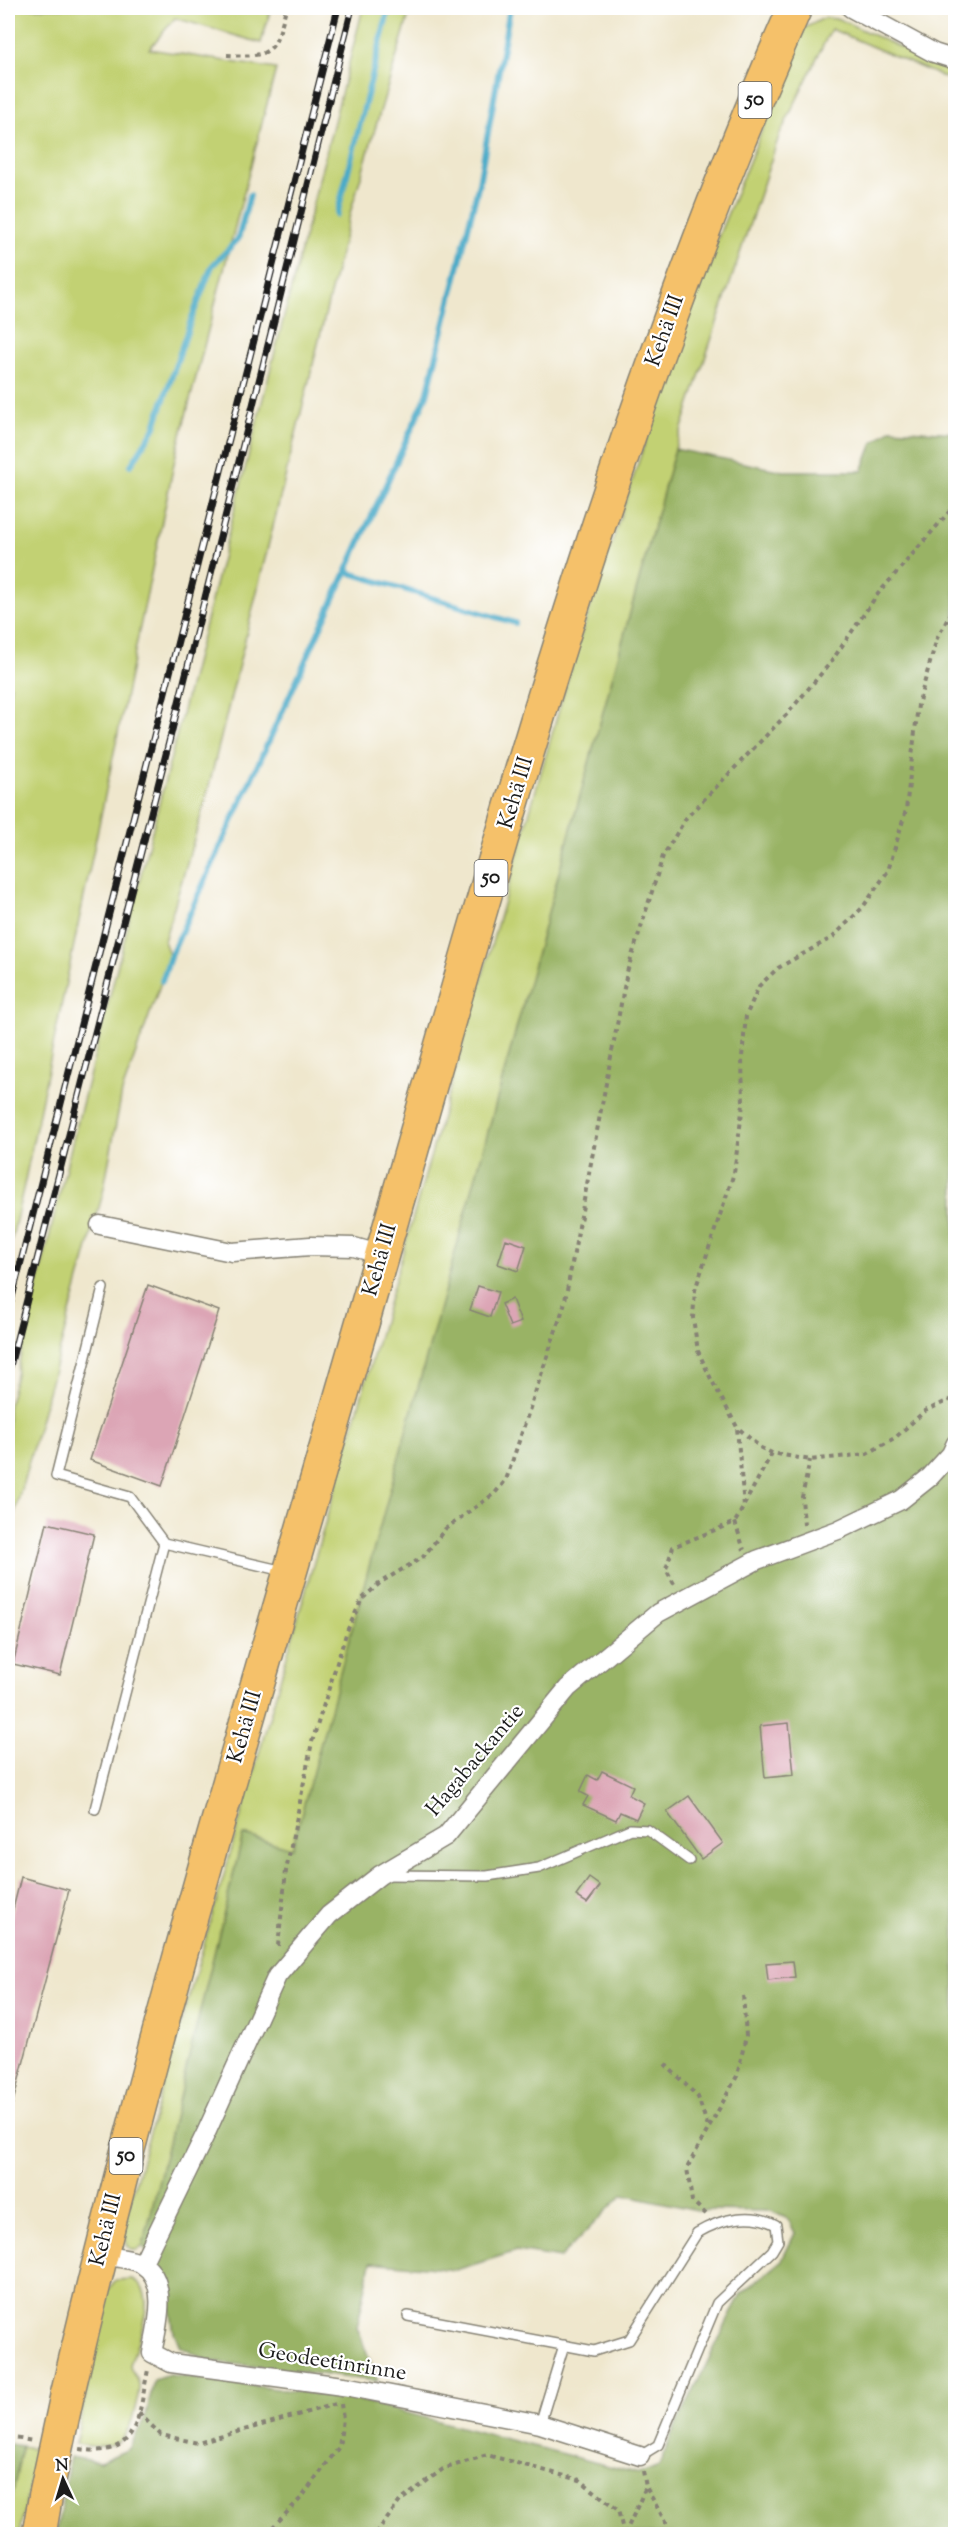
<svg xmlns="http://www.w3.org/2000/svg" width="963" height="2542" font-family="'Sorts Mill Goudy',serif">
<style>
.green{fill:#c2d173;stroke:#6f7648;stroke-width:1.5}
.forest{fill:#99b365;stroke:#5a6840;stroke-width:1.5}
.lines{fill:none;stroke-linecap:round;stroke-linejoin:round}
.stream{stroke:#49aac8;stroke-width:6}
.building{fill:#dca5b5}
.lane-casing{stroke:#868274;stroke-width:12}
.street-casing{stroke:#868274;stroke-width:21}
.highway-casing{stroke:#868274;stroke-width:36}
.path{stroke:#868274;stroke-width:4;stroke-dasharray:4.5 4.5;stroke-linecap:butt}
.lane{stroke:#fff;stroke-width:9}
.street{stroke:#fff;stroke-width:18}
.highway{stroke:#f5c16b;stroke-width:33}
.rail-casing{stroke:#1c1c1c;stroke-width:7}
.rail{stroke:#fff;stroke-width:4.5;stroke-dasharray:14;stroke-linecap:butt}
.highway-bridge-casing{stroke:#868274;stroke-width:36;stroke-linecap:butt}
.highway-bridge{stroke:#f5c16b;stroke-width:33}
.labels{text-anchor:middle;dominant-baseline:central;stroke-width:4.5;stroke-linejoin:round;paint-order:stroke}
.shield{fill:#fff;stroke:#606060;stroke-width:1.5}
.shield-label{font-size:21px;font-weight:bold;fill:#1c1c1c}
.street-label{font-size:22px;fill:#1c1c1c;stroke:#fff}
</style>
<rect width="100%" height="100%" fill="#fff"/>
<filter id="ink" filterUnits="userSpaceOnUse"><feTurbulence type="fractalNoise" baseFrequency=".0167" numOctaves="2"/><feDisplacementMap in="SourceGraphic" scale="12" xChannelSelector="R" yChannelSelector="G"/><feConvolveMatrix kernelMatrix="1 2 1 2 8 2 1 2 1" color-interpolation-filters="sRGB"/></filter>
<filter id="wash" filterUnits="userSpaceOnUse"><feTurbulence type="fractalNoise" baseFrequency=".008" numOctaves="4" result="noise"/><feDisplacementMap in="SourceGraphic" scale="24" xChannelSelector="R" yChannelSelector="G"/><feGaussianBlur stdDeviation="1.35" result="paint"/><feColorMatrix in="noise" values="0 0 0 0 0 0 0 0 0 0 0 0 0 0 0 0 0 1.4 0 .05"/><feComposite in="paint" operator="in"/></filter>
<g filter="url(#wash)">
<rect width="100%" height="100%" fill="#efe7cd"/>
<path class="green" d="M8 8H271L261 43 175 18 149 49 276 69 176 454 24 1185 8 1255V701L11 686 8 685Z
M363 8H411L351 210 205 802 164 941 170 957 122 1092 103 1193 8 1537V1408L67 1163Z
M824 18 839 19 955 73V82L831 29 779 136 675 449 292 1849 243 1835 143 2246 138 2250H132L127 2245 123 2226 577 647 693 298 804 28Z
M132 2279C161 2292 137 2342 130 2365 130 2372 136 2374 138 2381 141 2389 137 2400 135 2408 127 2448 111 2450 75 2444L108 2289 116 2280Z
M22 2446 37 2449 19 2534H8V2518Z"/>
<path class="forest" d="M891 429 955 433V2534H56L70 2457 100 2462 129 2449 146 2415 154 2380 169 2375 354 2399 639 2474 659 2466 671 2436 741 2294 782 2260 795 2233 788 2219 771 2211 697 2210 623 2194 560 2258 517 2251 456 2270 371 2262 357 2327 378 2381 209 2361 180 2347 174 2333 171 2314 170 2283 143 2246 243 1835 292 1848 675 449 783 471H862L873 443Z
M8 2444 22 2446 8 2518Z"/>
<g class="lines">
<path class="stream" d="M337 215 389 8
M131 465 154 429 191 320 212 266 238 239 250 195
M347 572 515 623
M162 981 170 957 427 395 479 183 510 8"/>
</g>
<g id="blocks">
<path class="building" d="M506 1239 526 1246 518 1271 498 1264Z
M148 1285 219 1311 162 1486 90 1460Z
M478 1286 498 1292 490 1317 470 1310Z
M512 1299 521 1322 510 1326 501 1304Z
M952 1513H956V1539H954Z
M47 1523 94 1534 60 1675 13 1664Z
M789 1723 794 1775 765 1778 760 1726Z
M602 1771 633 1786 629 1795 644 1803 636 1819 620 1812 616 1820 583 1805 588 1796 580 1792 588 1775 597 1780Z
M689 1796 723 1843 701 1859 667 1812Z
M21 1877 69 1890 8 2121V1929Z
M589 1878 600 1886 587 1903 576 1896Z
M793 1961 795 1977 768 1980 766 1963Z"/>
</g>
</g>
<g filter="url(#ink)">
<use href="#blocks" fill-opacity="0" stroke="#868274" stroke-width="1.5"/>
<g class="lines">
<g class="lane-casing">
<path id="lane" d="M103 1288 56 1476 130 1497 164 1543
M164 1543 284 1571
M95 1809 164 1543
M386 1875 487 1876 539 1868 630 1829 648 1830 689 1860
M408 2316 594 2351 629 2340 697 2233C721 2219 751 2211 776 2225L778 2241 772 2251 717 2303 658 2445 640 2456
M540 2424 564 2345"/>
</g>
<g class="street-casing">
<path id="street" d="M851 8 934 53 956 60
M100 1225 232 1252 310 1246 354 1247 382 1255
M100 2255C110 2257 134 2259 142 2264 170 2281 157 2328 152 2353L171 2363 350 2387 540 2424 640 2456
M142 2264 206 2133 277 1976 329 1915 380 1875 446 1836 568 1688 658 1613 757 1560 838 1530 901 1500 930 1477 951 1454 956 1443"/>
</g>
<g class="highway-casing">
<path id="highway" d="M67 2396C154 2021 268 1653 374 1282 497 853 614 416 795 8
M39 2534 46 2494"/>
</g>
<path class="path" d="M227 55C274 58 275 51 286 8
M956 604 937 638 918 705 906 810 888 871 863 907 833 937 778 968 759 986 746 1016 742 1057 743 1104 734 1173 695 1290 693 1318 698 1351 711 1379 737 1427 761 1448 772 1453 810 1460 867 1454 896 1437 925 1411 956 1397
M744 1505 772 1453
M735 1522 744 1550
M804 1525 802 1497 810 1460
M674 1584 666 1569 673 1547 735 1522 744 1506 737 1428
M278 1946 286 1871 312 1742 347 1631 362 1599 381 1582 423 1557 445 1529 495 1493 506 1480 564 1306 627 972 663 856 686 818 788 713 831 662 877 595 956 504
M665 2064 698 2097 708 2127
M706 2214 692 2201 687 2168 737 2076 746 2036 743 1994
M139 2413 161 2435 198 2443 336 2404
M8 2437 33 2441
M80 2449C140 2459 138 2415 148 2370
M643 2471 646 2487 672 2534
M266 2534 302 2497 339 2447 343 2419 341 2404
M376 2534 400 2501 443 2469 487 2455 580 2480 618 2510 624 2534
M625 2534 646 2487"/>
<use href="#lane" class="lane"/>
<use href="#street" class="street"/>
<use href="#highway" class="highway"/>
<g class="rail-casing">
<path id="rail" d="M8 1313 338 8
M8 1374 168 746 352 8"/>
</g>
<use href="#rail" class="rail"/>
<g class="highway-bridge-casing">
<path id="highway-bridge" d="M46 2494 67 2396"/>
</g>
<use href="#highway-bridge" class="highway-bridge"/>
</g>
</g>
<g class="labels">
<g class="shield">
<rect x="738.5" y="82" width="33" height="36" rx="4.5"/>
<rect x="474.5" y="860" width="33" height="36" rx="4.5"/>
<rect x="109.5" y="2138" width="33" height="36" rx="4.5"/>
</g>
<g class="shield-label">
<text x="755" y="100">50</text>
<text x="491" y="878">50</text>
<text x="126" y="2156">50</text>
</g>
<g class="street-label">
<text transform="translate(666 331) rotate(-70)">Kehä III</text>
<text transform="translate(517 793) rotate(-73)">Kehä III</text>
<text transform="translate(381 1260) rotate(-74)">Kehä III</text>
<text transform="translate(246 1727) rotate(-74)">Kehä III</text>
<text transform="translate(476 1761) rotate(-50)">Hagabackantie</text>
<text transform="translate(107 2230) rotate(-76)">Kehä III</text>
<text transform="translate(332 2363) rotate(9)">Geodeetinrinne</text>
</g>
</g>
<rect width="963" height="2542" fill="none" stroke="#fff" stroke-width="30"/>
<g transform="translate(63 2479) rotate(356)" stroke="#ffffff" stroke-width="4.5" paint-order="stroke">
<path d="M0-4.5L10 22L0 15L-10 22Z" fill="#1c1c1c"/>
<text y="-9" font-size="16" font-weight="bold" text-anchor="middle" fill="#1c1c1c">N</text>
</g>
</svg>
